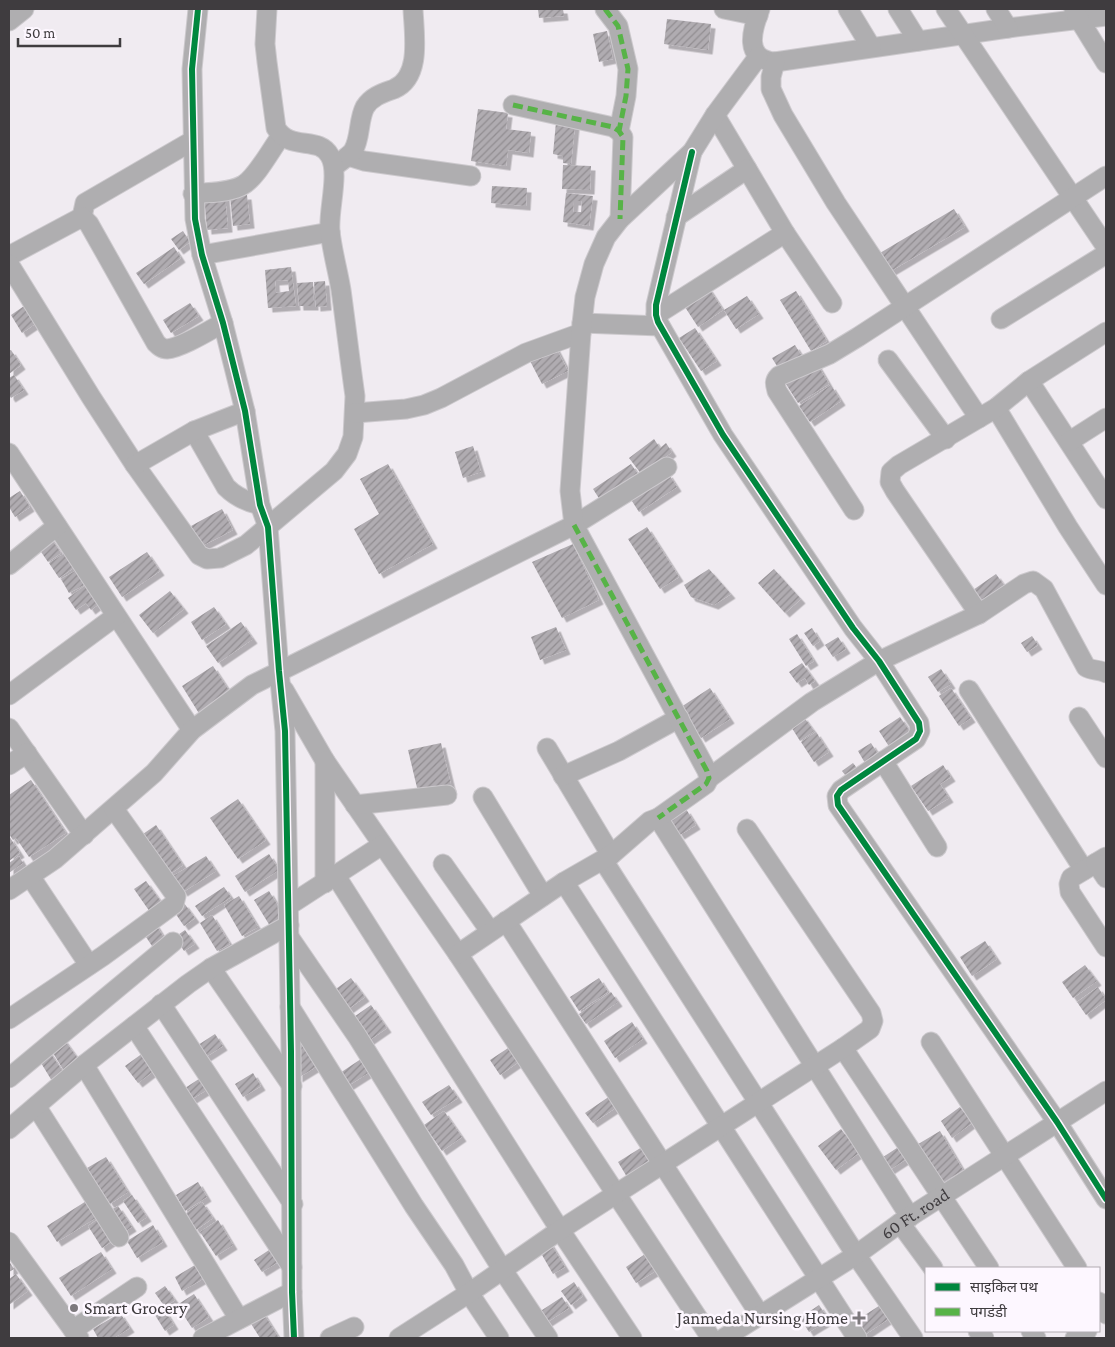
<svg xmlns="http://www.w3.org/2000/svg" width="1115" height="1347" font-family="'Crimson Pro','Noto Sans Devanagari',serif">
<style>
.building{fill:url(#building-hatch);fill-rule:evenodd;filter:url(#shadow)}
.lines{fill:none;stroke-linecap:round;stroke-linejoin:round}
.minor-casing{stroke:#ccc9cd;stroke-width:21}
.minor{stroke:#afaeb0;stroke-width:19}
.quiet{stroke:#57b347;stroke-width:5;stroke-dasharray:10 5;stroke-linecap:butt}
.cycleway-casing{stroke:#fdf7ff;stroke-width:9}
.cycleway{stroke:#00873e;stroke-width:6}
.poi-dot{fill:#7d797d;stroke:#fdf7ff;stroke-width:2}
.labels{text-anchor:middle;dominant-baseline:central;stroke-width:5;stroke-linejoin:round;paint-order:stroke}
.street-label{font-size:18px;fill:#3f3c3f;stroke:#fdf7ff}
.poi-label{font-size:18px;fill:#3f3c3f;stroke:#fdf7ff;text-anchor:start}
</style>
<defs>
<pattern id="building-hatch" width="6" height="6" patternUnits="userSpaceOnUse" patternTransform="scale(1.25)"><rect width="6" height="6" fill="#b0acb1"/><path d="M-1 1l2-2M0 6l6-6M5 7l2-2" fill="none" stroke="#918d91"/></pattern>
<filter id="shadow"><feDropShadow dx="4.5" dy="4.5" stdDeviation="0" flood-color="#0004"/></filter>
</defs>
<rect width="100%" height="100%" fill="#f0ebf1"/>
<path class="building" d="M538 9H563L564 16 539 18Z
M667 19 711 24 708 50 664 44Z
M607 31 613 59 599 62 593 34Z
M478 109 508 113 506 129 531 132 529 153 508 150 506 166 471 161Z
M556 122 575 125 571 164 563 163V156L553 154Z
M563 165 591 166 590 190 562 189Z
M492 186 527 188 526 206 491 203Z
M566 193 593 196 589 226 563 222ZM574 201H582L581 212H573Z
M225 195 228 228 207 230 204 197Z
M247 195 250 224 233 226 230 196Z
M954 209 965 227 891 271 880 253Z
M183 231 190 242 179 250 171 239Z
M174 247 181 258 144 284 136 273Z
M291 267 296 306 268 308 265 270ZM288 280 289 291 276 293 275 281Z
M325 281 327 306 316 307 314 282Z
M313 282 314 306H299L297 283Z
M708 287 723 310 698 327 683 304Z
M796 291 827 341 811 351 780 300Z
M747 296 759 314 736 329 724 310Z
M190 303 199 316 171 333 163 320Z
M27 304 38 322 22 333 11 315Z
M695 328 717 361 701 371 679 338Z
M795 345 803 358 780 371 772 358Z
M555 346 568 371 542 384 529 359Z
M11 350 21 365 9 374V351Z
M816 362 829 384 798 403 784 381Z
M14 375 24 390 11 398 9 395V378Z
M831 385 841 401 810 422 799 406Z
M654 439 660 448 666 443 672 452 642 475 629 458Z
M473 446 481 472 463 478 455 452Z
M388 464 433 544 379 574 354 529 379 514 360 479Z
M631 464 640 477 602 503 593 489Z
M668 473 677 487 639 512 630 498Z
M20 491 30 507 15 517 9 507V498Z
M222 509 233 530 202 546 191 526Z
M647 527 679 577 660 589 628 539Z
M50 537 61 553 48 562 37 546Z
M573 544 599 600 562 618 532 562Z
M147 552 160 571 122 597 109 577Z
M65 553 75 567 59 578 49 563Z
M709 569 731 594 714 605 691 597 684 585Z
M774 569 801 599 785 613 758 583Z
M75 571 84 585 69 593 61 579Z
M996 574 1004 585 980 601 973 590Z
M90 582 103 601 91 610 86 603 76 610 68 598Z
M170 591 184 609 153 633 139 615Z
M214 607 226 624 202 640 191 622Z
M241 622 253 639 218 663 206 646Z
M556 627 566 650 540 660 531 637Z
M812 628 820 641 813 646 804 633Z
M797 634 814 661 806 666 789 639Z
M1032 636 1038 645 1027 652 1021 643Z
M838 637 846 649 833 657 825 645Z
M802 663 815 681 809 685 805 678 797 683 789 672Z
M213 666 232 695 200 715 182 686Z
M941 669 951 684 938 692 928 677Z
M710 688 730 719 701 738 681 707Z
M951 688 971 718 959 726 939 696Z
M803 716 814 731 800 741 790 725Z
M900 717 911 733 890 748 879 731Z
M816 732 829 752 814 762 801 742Z
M441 743 452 789 419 796 408 750Z
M871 743 878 754 865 763 858 751Z
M853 763 860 772 849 780 842 771Z
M943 765 951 777 940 784 949 798 928 811 911 786Z
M31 780 66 833 29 857 16 838 13 840 9 834V795Z
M238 799 266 840 238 859 210 818Z
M686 809 696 825 680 835 670 820Z
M156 825 183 865 170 874 143 834Z
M9 836 20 853 9 861Z
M269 854 279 870 245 892 235 876Z
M19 856 23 863 9 873V863Z
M206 856 216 871 183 892 173 876Z
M146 881 162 903 150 912 134 889Z
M224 887 231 897 202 916 195 906Z
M269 891 285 917 270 926 254 900Z
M239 896 258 927 242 936 224 905Z
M184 903 195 918 184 926 173 910Z
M212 915 230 944 217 951 200 923Z
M155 923 166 941 154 949 142 931Z
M185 930 195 944 184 951 175 937Z
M985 941 997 959 972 976 960 957Z
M1085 965 1097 981 1073 998 1062 982Z
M351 978 365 997 347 1010 333 991Z
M599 978 608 992 579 1011 570 997Z
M1098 987 1106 1000 1086 1015 1077 1002Z
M611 992 618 1002 586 1024 579 1014Z
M371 1005 387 1028 367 1042 351 1019Z
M632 1022 643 1039 615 1058 604 1041Z
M215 1034 223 1046 206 1057 198 1045Z
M297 1037 324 1062 298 1078Z
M63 1038 79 1060 64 1071 50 1048Z
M514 1044 523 1059 500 1075 490 1060Z
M48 1050 64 1073 52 1081 38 1058Z
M143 1053 155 1070 138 1083 125 1066Z
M367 1055 376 1068 348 1086 340 1073Z
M253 1073 261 1086 243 1097 235 1084Z
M205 1075 213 1086 189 1101 182 1090Z
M449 1085 458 1098 431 1115 422 1102Z
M610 1096 617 1107 593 1123 585 1113Z
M960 1107 972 1123 952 1138 941 1121Z
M444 1111 462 1137 442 1151 424 1125Z
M841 1129 859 1153 836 1170 818 1146Z
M940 1131 963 1170 939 1185 915 1146Z
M903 1144 911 1156 885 1173 877 1161Z
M642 1147 651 1162 627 1177 618 1162Z
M106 1157 128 1192 110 1204 87 1168Z
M198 1182 207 1197 185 1211 176 1195Z
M132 1195 147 1217 138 1223 123 1201Z
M91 1198 102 1214 57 1242 47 1226Z
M202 1202 213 1218 196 1230 185 1214Z
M118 1206 132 1227 121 1234 107 1212Z
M101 1217 115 1239 102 1248 88 1226Z
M218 1220 233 1245 216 1256 200 1232Z
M153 1225 163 1242 137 1258 127 1241Z
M549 1241 565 1267 553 1274 538 1248Z
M275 1246 283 1259 262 1272 254 1260Z
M651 1250 662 1267 636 1283 626 1267Z
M101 1252 112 1269 71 1296 59 1278Z
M9 1261 14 1269 9 1272Z
M200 1262 208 1276 182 1291 175 1277Z
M16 1274 28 1291 9 1305V1279Z
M574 1282 583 1296 571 1305 561 1291Z
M165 1286 175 1300 165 1307 155 1293Z
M194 1294 209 1317 192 1328 177 1305Z
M562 1297 569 1308 546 1323 539 1312Z
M885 1302 893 1316 863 1336 851 1324Z
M819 1305 829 1320 809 1332 800 1318Z
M164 1309 174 1325 165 1331 155 1315Z
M262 1311 279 1338H260L248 1319Z
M120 1313 130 1328 114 1338H98L93 1329Z"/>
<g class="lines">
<g class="minor-casing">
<g id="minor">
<path d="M198 9 192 69 195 219 202 255 223 323 245 411 260 505 268 527 279 671 285 731 291 1051 292 1292 294 1338"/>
<path d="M605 9 618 26 628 69 626 96 619 131"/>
<path d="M724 9 758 16"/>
<path d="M760 9C752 30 743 59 775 62L1008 28 1106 16"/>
<path d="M848 9 871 47"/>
<path d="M898 9 918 41"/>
<path d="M946 9 1106 247"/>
<path d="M996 9 1008 28"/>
<path d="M1074 11 1106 63"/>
<path d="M9 21 24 9"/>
<path d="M775 62 771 77V89L783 115 836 203 979 418"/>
<path d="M513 105 613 127 619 131 623 137 620 219"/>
<path d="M715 115 785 233 832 303"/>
<path d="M692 152 656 305V315L658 322 723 435 853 628 879 661 919 723 920 731 916 739 841 790 837 796 838 805 1057 1122 1106 1199"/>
<path d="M348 156 364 161 471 176"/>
<path d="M335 166C341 161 348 157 353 151 361 138 358 120 365 107 372 96 383 93 394 89 422 77 414 34 413 9"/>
<path d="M193 194C209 192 230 193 243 185 256 178 272 148 281 136"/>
<path d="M82 217 85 203 192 141"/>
<path d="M676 217 747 169"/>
<path d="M202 255 330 232"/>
<path d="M9 256 82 217 89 224 156 343C159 346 162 349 167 349 181 348 210 330 223 323"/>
<path d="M9 264 91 397 135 465 199 555 207 559 220 558 246 545 334 471 347 454 353 437 355 396C350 361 346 326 341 290 338 271 332 251 330 231 328 210 340 173 330 156 319 135 290 152 276 128L267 62 265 44 267 9"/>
<path d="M656 315 785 233"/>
<path d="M1001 319 1106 254"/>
<path d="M582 323 660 326"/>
<path d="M888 360 946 439"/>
<path d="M1029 381 1106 499"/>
<path d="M996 408 1068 527 1106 585"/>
<path d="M355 413 406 409 424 405 441 398 526 353 581 333"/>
<path d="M194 431 226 487C235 496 247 502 260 505"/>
<path d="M1070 441 1106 418"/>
<path d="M9 453 192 730"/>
<path d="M135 465 194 431 245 411"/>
<path d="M854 510 777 391C775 384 774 381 779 376L830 354 858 337 1106 176"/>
<path d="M9 565 57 526"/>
<path d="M979 614 895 491 890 482 891 472 899 465 996 408 1029 381 1106 332"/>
<path d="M284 690 325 761 458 954 711 1338"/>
<path d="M969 690 1084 870"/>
<path d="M9 695 116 616"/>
<path d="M1079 717 1106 758"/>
<path d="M9 728 84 835"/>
<path d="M547 748 611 855"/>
<path d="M325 761V883"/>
<path d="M883 761 937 847"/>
<path d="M9 765 27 753"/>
<path d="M563 776 619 751 679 718"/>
<path d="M709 778 812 702 879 661 979 614 1024 584 1033 581 1044 589 1086 667C1092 671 1099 669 1106 673"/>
<path d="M483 797 543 896"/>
<path d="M355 805 447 795"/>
<path d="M658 818 910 1217"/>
<path d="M1106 857 1071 878 1069 884 1070 892 1106 947"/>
<path d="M603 860 856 1255 913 1338"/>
<path d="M1096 863 1106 878"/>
<path d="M443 864 490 931"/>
<path d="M30 876 89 965"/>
<path d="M336 876 560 1230 632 1338"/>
<path d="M564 882 857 1338"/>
<path d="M9 890 55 859 154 773 192 730 252 685 574 525 667 467"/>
<path d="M288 906 382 845"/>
<path d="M506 921 760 1315"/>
<path d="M289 937 357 1036 502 1269 548 1338"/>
<path d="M458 954 564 882 611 855 650 821 658 818 706 784 709 778 707 771 574 525 570 491 581 333 585 297 594 264 606 237 620 219 692 152 715 115 758 57"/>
<path d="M211 968 292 1086"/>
<path d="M161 1004 293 1204"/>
<path d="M290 1007 414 1206 454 1265 469 1293 499 1338"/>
<path d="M9 1019 103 956 174 904 176 896 114 809"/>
<path d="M134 1026 292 1267"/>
<path d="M931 1042 1077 1268"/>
<path d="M843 1048 989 1268"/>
<path d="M84 1065 239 1319"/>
<path d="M9 1078 173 942"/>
<path d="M36 1106 119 1237"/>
<path d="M9 1129 84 1065 188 984 211 968 289 925"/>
<path d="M900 1223 933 1268"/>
<path d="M9 1242 79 1338"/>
<path d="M1099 1302 1106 1314"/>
<path d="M73 1330 137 1287"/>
<path d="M978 1331 984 1338"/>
<path d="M1031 1331 1036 1338"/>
<path d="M203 1338 292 1292"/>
<path d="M330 1338 354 1327"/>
<path d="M399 1338 469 1293 560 1230 843 1048 870 1029 873 1021 871 1013 747 829"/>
<path id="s1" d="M724 1338 856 1255 900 1223 1106 1091"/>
<path d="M1075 1338 1087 1331"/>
</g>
</g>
<use href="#minor" class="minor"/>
<path class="quiet" d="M605 9 618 26 628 69 626 96 619 131
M513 105 613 127 619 131 623 137 620 219
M574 525 707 771 709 778 706 784 658 818"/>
<g class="cycleway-casing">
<path id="cycleway" d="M198 9 192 69 195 219 202 255 223 323 245 411 260 505 268 527 279 671 285 731 291 1051 292 1292 294 1338
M692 152 656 305V315L658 322 723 435 853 628 879 661 919 723 920 731 916 739 841 790 837 796 838 805 1057 1122 1106 1199"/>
</g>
<use href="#cycleway" class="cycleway"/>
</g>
<g class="poi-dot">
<circle cx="74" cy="1308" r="5"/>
<path d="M856.5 1310.5h5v5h5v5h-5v5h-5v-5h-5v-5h5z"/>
</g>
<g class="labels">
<g class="street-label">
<text stroke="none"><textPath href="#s1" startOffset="228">60 Ft. road</textPath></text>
</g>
<g class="poi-label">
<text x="84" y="1308">Smart Grocery</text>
<text x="848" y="1318" text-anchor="end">Janmeda Nursing Home</text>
</g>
</g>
<rect width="1115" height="1347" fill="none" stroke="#3f3c3f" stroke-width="20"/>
<rect x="925" y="1267" width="175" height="65" fill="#fdf7ff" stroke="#b1acb2"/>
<rect x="935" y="1283" width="25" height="8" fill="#00873e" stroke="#b1acb2"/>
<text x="970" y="1292" font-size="15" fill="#3f3c3f">साइकिल पथ</text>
<rect x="935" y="1308" width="25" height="8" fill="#57b347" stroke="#b1acb2"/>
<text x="970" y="1317" font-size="15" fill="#3f3c3f">पगडंडी</text>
<path d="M18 38v8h102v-8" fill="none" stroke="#3f3c3f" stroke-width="2.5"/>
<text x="25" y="38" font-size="15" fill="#3f3c3f" stroke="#fdf7ff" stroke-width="4" paint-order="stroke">50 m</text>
</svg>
